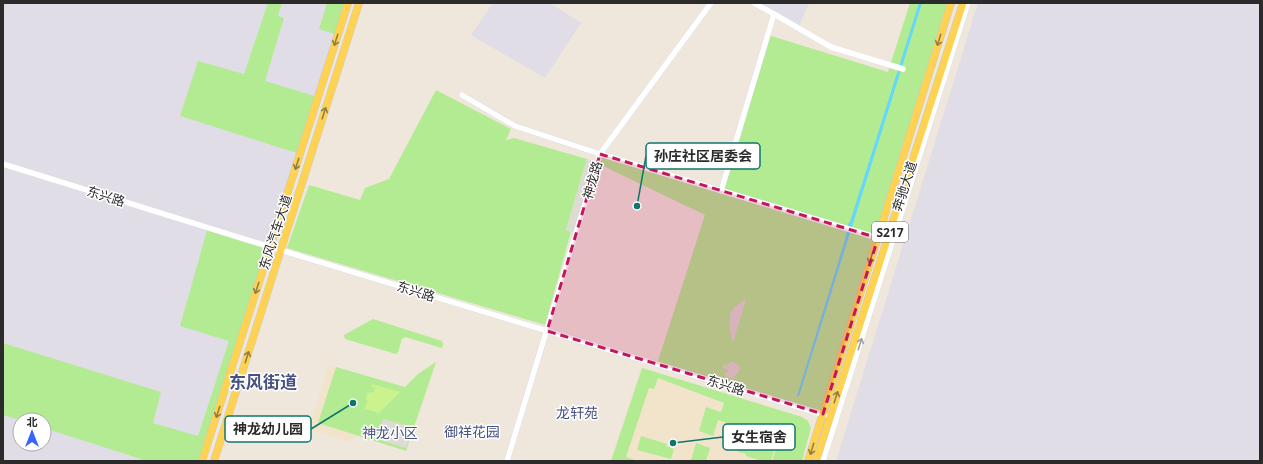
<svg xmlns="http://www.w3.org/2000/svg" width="1263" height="464" font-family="'Noto Sans','Noto Sans SC',sans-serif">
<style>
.industrial{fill:#e0dde7;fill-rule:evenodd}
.education{fill:#f2e4ca}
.green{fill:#b3eb93}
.pitch{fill:#caf38e}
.plaza{fill:#dedad4}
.water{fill:#65d7fb}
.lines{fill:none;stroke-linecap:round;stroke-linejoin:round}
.minor-casing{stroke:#d1d6e6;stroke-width:6}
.major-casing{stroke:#c8c8c8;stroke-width:8}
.minor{stroke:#fff;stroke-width:5.5}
.major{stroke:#ffd351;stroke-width:7}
.oneway{stroke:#957f3e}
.oneway2{stroke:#a0a0a0}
.marked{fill:#c2185b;fill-opacity:0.2;stroke:#c2185b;stroke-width:3;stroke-dasharray:8 5;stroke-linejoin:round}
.labels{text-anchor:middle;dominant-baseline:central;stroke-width:3;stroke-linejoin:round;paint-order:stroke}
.shield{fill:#fff;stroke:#6b6b6b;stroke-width:1}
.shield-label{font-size:12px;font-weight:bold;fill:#2b2b2b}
.street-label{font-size:13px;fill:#2b2b2b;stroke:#fff}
.neighbourhood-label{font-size:14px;fill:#465281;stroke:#fff}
.district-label{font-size:17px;font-weight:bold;fill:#465281;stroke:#fff}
.leader{fill:none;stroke:#0f766e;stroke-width:1.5}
.callout-dot{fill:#0f766e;stroke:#fff;stroke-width:1.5}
.callout{fill:#fff;stroke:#0f766e;stroke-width:1.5}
.callout-label{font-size:14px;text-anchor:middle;font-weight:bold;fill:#2b2b2b}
</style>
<rect width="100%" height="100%" fill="#efe6dc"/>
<path class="industrial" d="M3 3H348L202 461H3ZM20 420H44V444H20Z
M493 3H550L581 23 545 78 471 35Z
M754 3H809L798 28Z
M978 3H1260V461H836Z"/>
<path class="education" d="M329 365 405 387 350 442 309 429Z
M642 368 789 413 775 461H611Z"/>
<path class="green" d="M268 3H282L278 16 284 18 265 81 318 97 300 154 180 116 198 61 244 74Z
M327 3H348L338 35 319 29Z
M910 3H951L823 414 657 364 705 215 597 163 600 154 721 191 768 35 888 72Z
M436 90 511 129 506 140 514 138 587 159 566 230 571 232 545 325 287 248 309 185 360 200 365 188 389 179Z
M208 227 270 247 202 461H141V459L44 428V420H20L3 415V343L161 392 153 423 198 436 229 341 180 326Z
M373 319 442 341 443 344 442 348 405 337 402 339 398 352 396 354 345 339 344 335Z
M436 362 406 451 318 423 336 367 405 387 418 374Z
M642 368 802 417 808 421 811 428 802 461H772L779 440 718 420 713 436 699 431 706 407 721 412 724 403 658 378 654 389 649 388 626 457 638 461H611Z
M641 436 667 444 666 446 674 449 671 459 637 450Z
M741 441 774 450 771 461H763L746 456V454L738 452Z
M696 443 710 448 706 461 691 460Z"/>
<path class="pitch" d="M372 384 400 392 379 413 364 409 368 401 366 400 367 393 374 392 375 388 371 387Z"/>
<path class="plaza" d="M587 159 597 163 576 234 566 230Z
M746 299 733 343 730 331V315L733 308Z
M731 362H734L740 367 738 373 734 376 735 379 727 377 724 375 728 370 722 368 723 365H727Z
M383 419 413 427 406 448 377 439Z"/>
<path class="water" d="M919 3H922L799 396H797L845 240 848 224 850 222Z"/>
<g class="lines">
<g class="minor-casing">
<path id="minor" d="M754 3 774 14
M462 95 515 126 600 154 711 3
M3 164 280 250 825 415
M721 191 774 14 831 47 903 69
M507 461 600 154 878 238
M823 461 968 3"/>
</g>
<g class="major-casing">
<path id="major" d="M202 461 348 3
M214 461 359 3
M808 461 951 3
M816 461 963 3"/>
</g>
<use href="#minor" class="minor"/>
<use href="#major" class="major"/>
</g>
<defs><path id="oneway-shaft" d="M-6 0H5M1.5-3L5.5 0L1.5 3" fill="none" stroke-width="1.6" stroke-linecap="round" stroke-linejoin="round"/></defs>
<g class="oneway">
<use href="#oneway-shaft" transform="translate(336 40) rotate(108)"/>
<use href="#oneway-shaft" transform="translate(939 40) rotate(107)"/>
<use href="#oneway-shaft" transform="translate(324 113) rotate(-72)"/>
<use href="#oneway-shaft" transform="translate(297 164) rotate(108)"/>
<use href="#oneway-shaft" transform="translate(871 258) rotate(107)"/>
<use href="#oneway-shaft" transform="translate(257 288) rotate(108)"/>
<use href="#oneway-shaft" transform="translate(247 357) rotate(-73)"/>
<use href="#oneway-shaft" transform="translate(836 397) rotate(-72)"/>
<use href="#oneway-shaft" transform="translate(218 412) rotate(108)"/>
<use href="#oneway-shaft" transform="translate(812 449) rotate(107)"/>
</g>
<use class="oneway2" href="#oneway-shaft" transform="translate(860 344) rotate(-73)"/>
<path class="marked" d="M600 154 878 238 823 414 547 331Z"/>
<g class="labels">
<rect class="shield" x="872" y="222" width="36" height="20" rx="3"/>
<g class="shield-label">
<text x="890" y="232">S217</text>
</g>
<g class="street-label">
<text transform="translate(592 180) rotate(-74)">神龙路</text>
<text transform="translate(904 186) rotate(-72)">奔驰大道</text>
<text transform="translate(106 196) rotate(17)">东兴路</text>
<text transform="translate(275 232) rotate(-72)">东风汽车大道</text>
<text transform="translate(416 291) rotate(17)">东兴路</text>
<text transform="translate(726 385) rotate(17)">东兴路</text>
</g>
<g class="neighbourhood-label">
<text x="577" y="412">龙轩苑</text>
<text x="472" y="431">御祥花园</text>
<text x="390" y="432">神龙小区</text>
</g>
<g class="district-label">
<text x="263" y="381">东风街道</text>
</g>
</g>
<path class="leader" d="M637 206L646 156M353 403L311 429M673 443L723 437"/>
<g class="callout-dot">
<circle cx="637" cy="206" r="4"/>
<circle cx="353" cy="403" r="4"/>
<circle cx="673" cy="443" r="4"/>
</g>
<g class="callout">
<rect x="646" y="143" width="114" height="26" rx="4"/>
<rect x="225" y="416" width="86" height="26" rx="4"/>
<rect x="723" y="424" width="72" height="26" rx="4"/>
</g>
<g class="callout-label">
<text x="703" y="161">孙庄社区居委会</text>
<text x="268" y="434">神龙幼儿园</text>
<text x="759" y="442">女生宿舍</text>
</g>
<rect width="1263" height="464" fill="none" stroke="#2b2b2b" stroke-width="8"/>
<g transform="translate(32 432)"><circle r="19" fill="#ffffff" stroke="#aaaaaa"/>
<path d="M0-3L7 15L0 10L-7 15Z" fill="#3962ff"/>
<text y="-6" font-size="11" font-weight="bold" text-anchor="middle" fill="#2b2b2b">北</text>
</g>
</svg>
